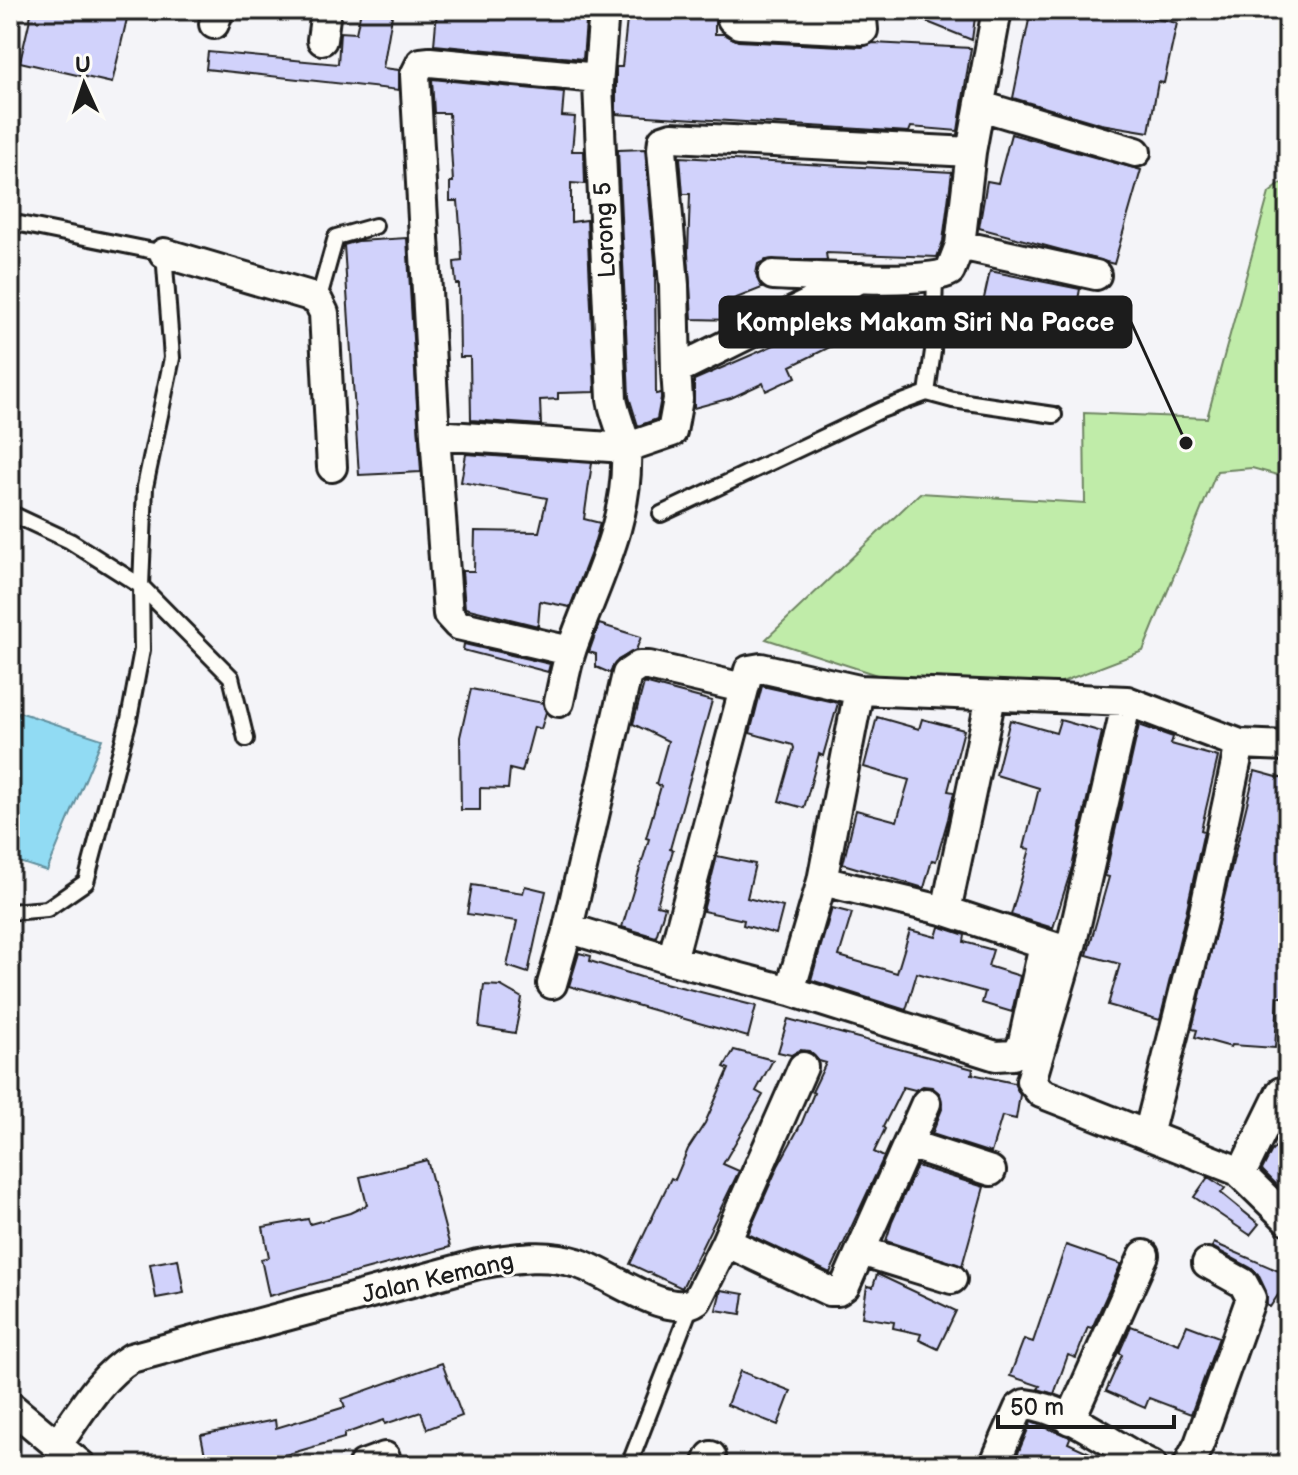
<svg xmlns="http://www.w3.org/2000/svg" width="1298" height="1475" font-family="'Balsamiq Sans',sans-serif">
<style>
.green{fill:#c0eca9;stroke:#6e8462;stroke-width:2}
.water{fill:#91dbf3;stroke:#628f9d;stroke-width:2}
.building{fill:#d1d2fb;stroke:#1c1c1c;stroke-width:2}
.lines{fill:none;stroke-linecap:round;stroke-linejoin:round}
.lane-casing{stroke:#1c1c1c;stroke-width:20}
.street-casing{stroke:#1c1c1c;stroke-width:34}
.lane{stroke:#fdfcf7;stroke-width:14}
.street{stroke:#fdfcf7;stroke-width:28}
.labels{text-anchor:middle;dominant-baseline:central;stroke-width:6;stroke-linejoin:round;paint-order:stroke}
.street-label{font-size:24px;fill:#1c1c1c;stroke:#fdfcf7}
.leader{fill:none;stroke:#1c1c1c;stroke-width:3}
.callout-dot{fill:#1c1c1c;stroke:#fdfcf7;stroke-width:3}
.callout{fill:#1c1c1c;stroke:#1c1c1c;stroke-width:3}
.callout-label{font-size:26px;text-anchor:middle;font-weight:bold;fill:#fff}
</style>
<rect width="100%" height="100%" fill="#f4f4f8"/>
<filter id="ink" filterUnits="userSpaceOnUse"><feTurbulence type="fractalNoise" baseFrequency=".0125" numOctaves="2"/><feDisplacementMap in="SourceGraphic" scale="16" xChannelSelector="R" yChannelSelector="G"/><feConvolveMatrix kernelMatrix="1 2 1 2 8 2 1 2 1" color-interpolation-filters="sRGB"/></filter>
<g filter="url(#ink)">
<path class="green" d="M1288 178V478L1252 468 1217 471 1143 651 1059 683 880 676 766 639 920 493 1085 503 1084 413 1207 418 1269 193Z"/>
<path class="water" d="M19 712 102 739 47 871 10 859V733Z"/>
<path class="building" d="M32 10H129L112 83 20 62Z
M361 10H393L383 68 399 70V90L206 69 208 52 338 64 340 32 356 33Z
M499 10H587L583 59 434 45 437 11 499 16Z
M628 10 670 13V10H715V34H724L738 41 862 47 873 43 971 48 958 131 911 127 909 132 616 114V67H622Z
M900 10H976L972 40 900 11Z
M1031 10H1117L1177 23 1164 83 1158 82 1149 132 1101 124 1013 98Z
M432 79 564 92 562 116 575 117 572 151H584L585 184 571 183V222L587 220 595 392 558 393V399L540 400 541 425 471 420 470 357H460L459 284H456L454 262 462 261 461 239 458 201H450V182H453L449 113H434Z
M1011 134 1141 170 1114 264 979 228 987 181 998 183Z
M645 149 655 262 656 394 661 393V398L657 419 638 426 629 397 618 150Z
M680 157 952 172 943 241 937 257 826 253 827 260H766L758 264 756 274 762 288 734 299V320L692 319 688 253 690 194H683Z
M407 238 421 472 359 475 344 245 358 241Z
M990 271 1080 289 1072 331 981 312Z
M866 301 877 324 791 366 796 377 766 391 763 383 731 398 694 408V380L827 322H822Z
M466 454 592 463 584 519 600 523 593 547 570 607 540 601 538 626 465 608 462 571H474L475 531 539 532 547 498 461 482Z
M599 624 641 637 636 650 618 660 610 673 596 667V654L589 652Z
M464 644 550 664 548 672 463 650Z
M644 683 712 701 670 849 673 850 657 905 665 907 656 937 622 927 649 839 646 838 661 786 656 784 668 741 633 724Z
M762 686 838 703 823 756 819 754 804 808 779 801 794 748 793 745 750 733Z
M471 689 543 703 546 712 541 729 534 727 522 772 510 769 508 789 480 788V810H461L460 737Z
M877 717 919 729 922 719 964 730 948 791 954 792 948 819 936 861 932 860 924 888 843 864 856 810 897 821 909 780 864 767Z
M1010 720 1056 733 1060 720 1102 732 1072 867 1053 928 1011 915 1030 849 1024 848 1039 788 996 775Z
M1139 725 1173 737 1171 744 1218 757 1201 830 1204 831 1186 913 1160 1020 1108 1005 1120 964 1087 955 1109 877 1105 876Z
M1255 771 1288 780V795L1280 824 1288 826V950L1285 997H1278L1275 1048 1232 1045 1231 1047 1195 1037 1197 1030 1192 1029Z
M717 856 755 864 747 898 783 907 776 934 743 925 744 920 703 911Z
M472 885 523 893 525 886 546 891 528 973 507 966 517 921 467 914Z
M832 908 852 913 839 956 897 973 910 930 936 937 939 927H941L965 935 964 942 993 950 988 966 1020 976 1012 1012 982 1003 985 992 917 973 906 1010 811 980Z
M579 953 591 956 590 961 641 977 756 1006 748 1037 569 986Z
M484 985 501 986 522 998 515 1033 479 1027Z
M788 1019 973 1069 972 1074 1014 1083 1020 1095 1016 1119 1002 1116 991 1153 932 1134 942 1109 940 1094 932 1087 923 1086 915 1090 903 1087 883 1127 885 1129 874 1152 884 1157 830 1273 748 1234 778 1166 802 1122 814 1093 812 1092 826 1063 819 1061 809 1051 800 1050 791 1055 778 1052Z
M734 1050 773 1060 756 1091 763 1095 723 1164 739 1171 682 1288 630 1264 671 1178 675 1180 688 1149 705 1123 729 1069 724 1067Z
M1288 1132V1196L1262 1170 1271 1152Z
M427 1160 450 1247 269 1296 261 1259 269 1257 263 1227 308 1219 310 1224 350 1213 367 1205 360 1177Z
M917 1166 984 1187 962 1266 886 1241 892 1222Z
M1208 1177 1225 1188 1221 1193 1259 1224 1250 1235 1194 1197Z
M1214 1243 1288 1275V1280L1270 1307 1267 1305 1266 1291 1258 1274 1251 1268 1212 1247Z
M1066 1245 1121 1264 1092 1328 1088 1327 1076 1358 1068 1355 1054 1394 1038 1389 1040 1386 1010 1376 1024 1339 1033 1342Z
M178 1259 184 1293 156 1298 150 1264Z
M877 1274 956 1311 938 1349 919 1340 921 1334 893 1328 894 1322 862 1317 867 1286 873 1287Z
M721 1290 744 1294 741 1314 716 1310Z
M1187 1325 1219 1337 1191 1414 1149 1398 1145 1408 1106 1391 1122 1355 1119 1353 1131 1326 1179 1344Z
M442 1363 462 1416 427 1429 421 1412 385 1424 384 1420 344 1434V1438L282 1456 283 1460 259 1465H207L201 1435 275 1420 276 1428 345 1407 342 1399Z
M740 1371 791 1391 778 1425 727 1405Z
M1031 1422 1068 1436 1070 1438 1068 1443 1116 1465H1013Z"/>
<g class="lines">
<g class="lane-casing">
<path id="lane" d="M10 222 164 253 172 358 145 487 141 586 142 650 129 719 86 882 47 909 10 912
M318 301 336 237 375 226
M927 393 953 400 1054 415
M10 513 70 541 141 586 231 677 246 739
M661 514 881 410 927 393 933 351 935 276
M629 1465 691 1305"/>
</g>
<g class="street-casing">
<path id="street" d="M732 10V19L739 24 863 30 862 19 846 10
M214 24 219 10
M322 40 326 10
M981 106 1136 152
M960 245 1096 275
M164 253 307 295 318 301 324 313 332 467
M773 275C806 276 928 285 950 271L960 245 971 152 997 10
M861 278 676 370 674 285 662 149 663 140 672 137 971 152
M435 435 625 448 672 432 678 399 676 370
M570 651 458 625 448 614 435 435 415 75 421 63 430 62 598 78
M991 697 946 911 1061 949
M1127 701 1072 942 1031 1081 1041 1093 1241 1172
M559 702C563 684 566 665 572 648 595 583 629 523 626 453 625 434 615 418 612 399L598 84 604 10
M822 881 946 911
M568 928 627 674 639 666H649L743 688
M1044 944 1023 1042 1019 1050 1013 1055 996 1056 790 991 822 881 859 690 1127 701 1240 744 1288 746
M672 960 749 670 761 668 859 690
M552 984 568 928 672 960 790 991
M1281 1092 1241 1174 1288 1220
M1148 1135 1203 917 1240 744
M908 1144 991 1171
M726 1242 829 1291H838L845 1286 926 1103
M861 1251 952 1279
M10 1406 81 1465
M1070 1420 1144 1255
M57 1445C79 1415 99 1377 131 1358L478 1264C510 1259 544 1252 577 1263 608 1272 668 1321 697 1300L726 1242 803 1067
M363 1465 385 1457
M707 1465 711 1456
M994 1465 1019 1408 1025 1404C1068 1408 1113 1447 1152 1465
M1188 1465 1199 1444 1251 1298 1243 1283 1207 1263"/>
</g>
<use href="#lane" class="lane"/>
<use href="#street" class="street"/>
</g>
</g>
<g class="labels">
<g class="street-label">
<text transform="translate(605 230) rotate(-93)">Lorong 5</text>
<text transform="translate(438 1278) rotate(-13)">Jalan Kemang</text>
</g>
</g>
<path class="leader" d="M1186 443L1131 322"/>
<circle class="callout-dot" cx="1186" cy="443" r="8"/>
<rect class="callout" x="720" y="297" width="411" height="50" rx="8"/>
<g class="callout-label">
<text x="925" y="331">Kompleks Makam Siri Na Pacce</text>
</g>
<rect width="1298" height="1475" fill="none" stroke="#fdfcf7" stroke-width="40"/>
<rect x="20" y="20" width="1258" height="1435" fill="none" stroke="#1c1c1c" stroke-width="3" filter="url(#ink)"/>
<g transform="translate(84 84) rotate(357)" stroke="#fdfcf7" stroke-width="6" paint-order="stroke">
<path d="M0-6L14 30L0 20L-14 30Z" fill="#1c1c1c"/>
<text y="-12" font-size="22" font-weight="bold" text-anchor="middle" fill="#1c1c1c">U</text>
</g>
<path d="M998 1415v12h176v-12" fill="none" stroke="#1c1c1c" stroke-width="4"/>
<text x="1010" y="1415" font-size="24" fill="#1c1c1c" stroke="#fdfcf7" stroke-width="6" paint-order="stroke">50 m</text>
</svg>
